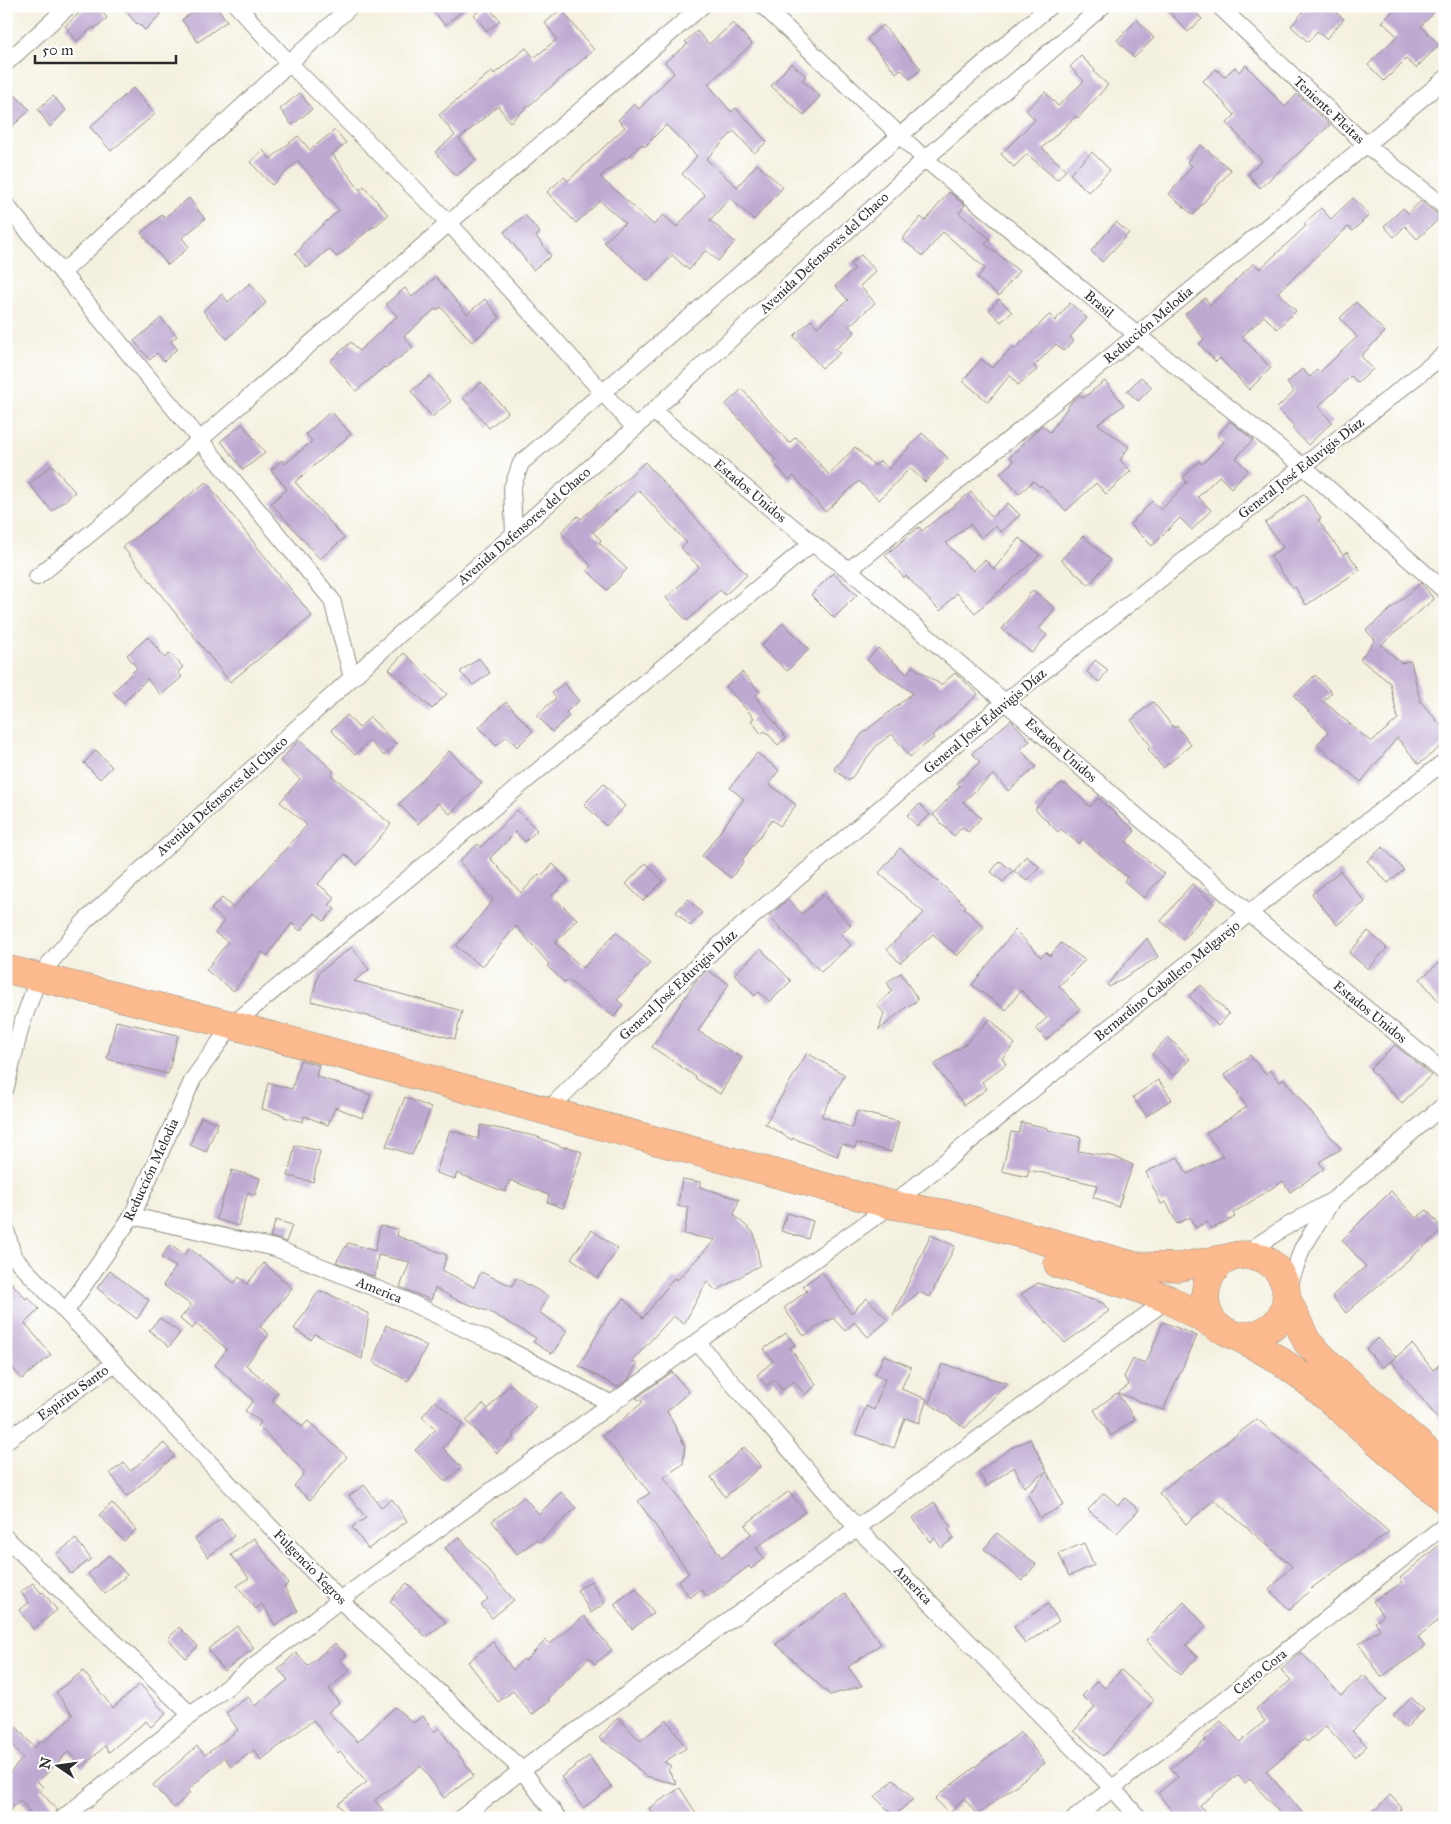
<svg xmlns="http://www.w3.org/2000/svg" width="1451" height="1824" font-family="'IM FELL Great Primer',serif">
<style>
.building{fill:#bea9d1;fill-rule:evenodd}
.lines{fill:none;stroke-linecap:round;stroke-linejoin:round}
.minor-casing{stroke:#908e85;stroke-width:18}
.trunk-casing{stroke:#908e85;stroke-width:29}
.minor{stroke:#fff;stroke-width:16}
.trunk{stroke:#fcba8e;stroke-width:28}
.labels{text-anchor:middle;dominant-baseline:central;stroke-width:4.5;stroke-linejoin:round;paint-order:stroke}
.street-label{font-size:14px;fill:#2b2b2b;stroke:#fff}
</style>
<rect width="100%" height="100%" fill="#fff"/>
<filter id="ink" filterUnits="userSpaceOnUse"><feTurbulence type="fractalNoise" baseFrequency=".02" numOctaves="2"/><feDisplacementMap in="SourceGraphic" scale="10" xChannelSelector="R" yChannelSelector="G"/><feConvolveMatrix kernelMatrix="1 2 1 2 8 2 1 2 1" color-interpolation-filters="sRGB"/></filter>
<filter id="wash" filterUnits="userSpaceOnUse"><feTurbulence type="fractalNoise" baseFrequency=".0096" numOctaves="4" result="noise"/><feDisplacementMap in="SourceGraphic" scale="20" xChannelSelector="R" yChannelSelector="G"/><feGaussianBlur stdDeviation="1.12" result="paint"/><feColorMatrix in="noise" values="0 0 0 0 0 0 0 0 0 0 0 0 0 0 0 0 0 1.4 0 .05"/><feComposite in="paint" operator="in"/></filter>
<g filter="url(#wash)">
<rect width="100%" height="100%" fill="#f4f0df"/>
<g id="blocks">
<path class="building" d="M87 6H98L107 18 94 29 93 27 77 41 65 26Z
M121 6H154L161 14 145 30 138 23 137 24Z
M200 6H216L227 21 198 42 182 20Z
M429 6H469L445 25Z
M485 6H488L500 21 487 31 474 15Z
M1164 6H1190L1202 19 1188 32Z
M1308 6H1329L1344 19 1326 39 1317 31 1308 42 1291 26Z
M1398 6H1440L1421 26 1439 45 1416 68 1406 59 1384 81 1368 65 1397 36 1382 22Z
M561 9 594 50 510 122 498 106 459 139 476 160 456 176 435 152 455 135 439 115 492 71 494 74 526 48 534 58 557 39 545 23Z
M1137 20 1154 38 1134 58 1117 40Z
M733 23 752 44 708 84 731 112 736 108 767 142 754 153 734 131 706 159 737 187 757 164 783 187 754 220 730 198 710 220 735 242 718 261 706 250 689 270 672 255 648 281 604 242 625 223 600 201 576 223 547 192 564 177 568 181 625 127 618 120 634 104 639 109 674 73 665 62 688 44 685 42 697 31 709 44ZM666 125 697 156 682 174 705 195 677 227 663 215 654 225 600 177 624 157 626 159 642 144 644 147Z
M883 25 921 69 910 79 901 69 896 73 867 39Z
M1081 56 1095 70 1094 72 1108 85 1078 118 1076 116 1042 148 1066 170 1057 180 1027 154 1014 167 1001 154 1035 120 1026 110 1045 92 1058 106 1084 81 1070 67Z
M791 63 806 76 802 80 820 96 804 115 771 86Z
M1246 65 1285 107 1297 94 1330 125 1260 188 1248 174 1262 161 1227 123 1235 115 1203 81 1216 69 1224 77 1235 67 1239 72Z
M6 86 30 110 6 132Z
M133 88 155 114 111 151 90 127Z
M300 93 312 109 292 125 280 109Z
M53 96 66 110 50 127 38 109Z
M335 130 346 143 332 154 360 190 364 186 388 215 373 228 372 227 337 257 329 249 307 268 295 254 302 247 301 245 339 210 298 161 272 185 250 162 263 150 270 159 298 136 310 150Z
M1201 145 1231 170 1193 215 1169 194 1192 166 1187 162Z
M1092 152 1110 170 1088 192 1070 174Z
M949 192 965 205 959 213 990 239 985 244 1019 271 999 296 977 278 985 268 943 232 923 256 902 239 921 217 925 221Z
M189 198 205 219 182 238 189 247 168 265 141 233 162 215 164 218Z
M1353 198 1369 215 1353 231 1348 227 1278 292 1296 311 1277 329 1264 316 1242 337 1271 368 1249 390 1220 358 1216 362 1199 344 1204 339 1185 314 1205 298 1210 305 1254 263 1260 269 1306 226 1304 224 1321 208 1331 219Z
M1421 201 1441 217 1417 239 1405 226 1394 237 1384 226 1403 208 1408 213Z
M525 215 540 233 536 236 551 256 533 270 504 232Z
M1116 222 1129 233 1102 262 1091 251Z
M861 255 876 271 860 286 875 303 849 326 855 332 836 349 840 353 822 368 794 336 811 320 817 327 848 300 835 286 855 269 850 264Z
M436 277 467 314 485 299 500 318 472 342 441 307 436 311 435 309 404 336 413 348 385 368 384 367 356 391 330 361 351 342 359 351 397 316 386 304 405 288 412 297Z
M250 283 266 303 227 339 203 311 222 294 228 302Z
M999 299 1012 312 1001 322 989 310Z
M1356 302 1385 332 1361 356 1373 369 1358 383 1351 376 1318 407 1332 422 1308 445 1292 428 1294 426 1277 408 1294 392 1287 383 1302 369 1310 377 1317 370 1320 372 1357 337 1340 318Z
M1070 303 1087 318 1070 337 1074 341 1063 351 1056 344 1034 366 1037 370 1018 385 1010 375 988 402 963 381 981 359 992 368 1013 347 1015 349 1050 314 1055 321Z
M161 318 177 336 171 341 177 349 164 361 157 353 150 360 134 341Z
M430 376 451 401 432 417 411 391Z
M1141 377 1152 387 1138 401 1127 391Z
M1105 381 1124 405 1098 424 1129 447 1120 460 1131 471 1106 494 1096 483 1066 511 1041 485 1040 487 1033 481 1019 494 1000 473 1014 461 1010 457 1042 425 1050 432 1072 401 1080 395 1083 398Z
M481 382 508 412 489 428 463 398Z
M742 389 789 443 796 437 829 475 855 447 875 466 880 461 889 469 922 433 948 458 925 482 910 468 879 500 859 481 825 512 794 476 789 480 773 462 776 460 726 404Z
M331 411 351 434 295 482 344 538 320 559 271 503 287 489 271 470 282 460 285 464 312 441 306 434Z
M1230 421 1253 440 1236 458 1248 470 1231 488 1219 476 1198 497 1211 510 1192 530 1180 518 1152 546 1130 524 1152 501 1161 510 1187 482 1183 478 1199 461 1202 464 1224 442 1217 436Z
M242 424 265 453 243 470 221 441Z
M645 462 747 575 725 595 720 590 687 621 666 598 699 567 681 548 687 543 639 490 593 532 601 540 599 543 627 569 607 590 587 570 591 566 561 532 578 516 581 519Z
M52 465 75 492 52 511 29 484Z
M206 482 312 616 230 682 123 547Z
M971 492 992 517 1008 503 1020 515 1001 532 995 526 981 538 970 524 946 543 973 571 985 560 994 569 1019 538 1040 555 975 613 957 593 940 611 906 576 904 578 885 555 919 527 922 531Z
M1304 494 1321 518 1318 520 1343 555 1347 552 1360 570 1306 605 1295 587 1293 588 1270 556 1283 547 1265 523Z
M1083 536 1110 560 1089 585 1061 560Z
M833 573 857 595 834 618 811 595Z
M1421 583 1434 599 1381 645 1401 663 1411 661 1420 701 1445 730V743L1419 764 1397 738 1361 782 1317 745 1328 732 1294 696 1315 675 1332 693 1323 701 1371 742 1398 719 1390 683 1360 659 1375 640 1366 630Z
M1033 590 1055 608 1039 629 1047 635 1032 653 1002 629Z
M783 623 809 649 787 671 761 646Z
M148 637 165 658 170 653 183 667 178 672 182 677 161 695 147 679 123 703 113 692 137 668 127 655Z
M878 648 907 674 912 666 941 685 955 673 978 694 932 736 934 738 910 757 892 734 877 745 849 781 834 769 862 734 913 693 883 672 882 673 867 660Z
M404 653 447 694 432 709 389 669Z
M479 658 490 673 473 685 460 672Z
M1095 660 1108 670 1099 682 1087 672Z
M742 672 760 692 755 696 786 738 778 745 765 731 761 734 751 720 754 718 726 686Z
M564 683 579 701 566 712 569 716 552 732 537 715 556 698 552 693Z
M506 702 533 731 517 747 507 736 496 746 479 727Z
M1153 702 1174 728 1177 726 1191 745 1163 768 1148 749 1151 746 1131 720Z
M347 715 359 728 370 717 396 744 384 756 370 741 355 755 331 730Z
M1011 720 1030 741 1020 749 1036 767 1008 791 994 774 963 802 981 818 968 832 962 827 954 836 933 815 960 786 957 783 980 762 972 753Z
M299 740 334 771 331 775 391 824 357 865 345 854 318 884 335 898 329 905 335 909 324 921 315 913 300 931 292 923 267 956 262 952 234 991 206 970 228 942 215 933 224 921 211 909 222 898 233 908 307 825 280 802 300 779 280 761Z
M96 750 112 767 100 779 84 763Z
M449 751 482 783 450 814 438 803 418 824 399 804Z
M757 753 779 770 769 784 796 805 780 826 772 820 742 860 744 861 731 878 702 856 744 799 730 788Z
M604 784 625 806 606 826 584 804Z
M1060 784H1066L1090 807 1098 798 1135 831 1126 842 1164 874 1144 898 1124 881 1127 877 1082 839 1079 844 1061 829 1058 832 1035 809Z
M920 804 930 815 917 826 907 815Z
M517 810 537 830 525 842 516 832 490 858 521 893 539 874 541 876 553 864 568 880 552 896 577 919 555 943 583 968 616 932 650 963 617 1000 623 1005 614 1017 568 980 565 983 547 966 549 964 516 926 482 967 456 946 493 900 459 861 478 844 481 847Z
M1383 847 1404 870 1388 883 1367 861Z
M900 848 966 906 964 908 984 927 957 956 933 934 900 963 887 949 924 913 879 873Z
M1026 856 1040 867 1027 881 1014 871Z
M1000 861 1013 871 1003 882 991 872Z
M646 863 663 881 643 901 626 884Z
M1340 871 1365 902 1337 925 1312 894Z
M1192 884 1214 903 1183 940 1161 921Z
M823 895 851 925 841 934 851 945 821 972 769 916 788 899 802 914Z
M688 899 702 913 690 926 676 912Z
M1015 930 1041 957 1046 952 1050 956 1061 943 1085 960 1059 986 1080 1009 1046 1040 1036 1028 1047 1018 1021 990 1006 1010 972 985Z
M1368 931 1387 948 1368 969 1349 953Z
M1147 938 1158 957 1109 987 1107 985Z
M352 947 369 970 354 981 462 1011 455 1039 311 1001 319 972Z
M761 949 791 981 770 1002 759 992 755 996 734 974Z
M1445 958V1009L1420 979Z
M707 970 729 984 698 1031 742 1058 720 1094 695 1078 696 1077 652 1047 695 982Z
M901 973 918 1000 905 1008 879 1030 884 1013 877 1005 892 991 887 982Z
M1201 985 1229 1014 1218 1026 1189 996Z
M990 1019 1015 1044 1002 1058 1006 1064 982 1082 987 1089 964 1105 934 1065 958 1048 959 1050Z
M116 1021 178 1035 168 1074 107 1059Z
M1168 1037 1190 1059 1174 1076 1152 1054Z
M1395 1045 1431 1075 1402 1103 1370 1069Z
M807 1053 845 1075 821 1116 852 1128 857 1111 899 1122 891 1152 857 1143 855 1148 842 1144 837 1156 793 1138 792 1140 765 1124Z
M1250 1055 1265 1074 1270 1070 1280 1082 1283 1078 1341 1149 1319 1162 1324 1169 1290 1192 1283 1181 1233 1213 1235 1217 1211 1229 1207 1222 1195 1228 1190 1217 1177 1224 1166 1202 1161 1204 1146 1172 1178 1157 1187 1174 1223 1156 1206 1133 1247 1107 1237 1094 1239 1093 1224 1075Z
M300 1060 319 1065 316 1076 371 1095 362 1118 335 1107 328 1125 304 1116 303 1122 284 1117V1115L262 1109 268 1083 292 1089Z
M1158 1080 1172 1099 1146 1116 1133 1097Z
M405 1097 431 1108 412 1155 386 1146Z
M201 1117 218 1123 206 1152 190 1145Z
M1021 1122 1048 1128V1130L1081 1137 1078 1151 1115 1157 1133 1165 1118 1207 1093 1197 1098 1185 1029 1170 1027 1177 1002 1171 1011 1132 1019 1133Z
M481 1125 535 1136 565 1148 566 1146 582 1152 563 1208 547 1202 549 1195 510 1180 505 1192 457 1173 455 1179 436 1173 450 1130 478 1139Z
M295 1145 320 1151 313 1182 288 1176Z
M232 1170 260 1178 255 1195 248 1192 238 1226 216 1219Z
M682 1179 700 1182V1187L739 1199 734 1215 754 1233 760 1265 716 1291 707 1281 684 1324 673 1316 632 1361 637 1364 628 1380 617 1387 579 1366 607 1317 624 1299 643 1318 674 1278 677 1280 715 1240 684 1234 689 1207 678 1206Z
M1391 1191 1416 1218 1427 1210 1443 1230 1346 1313 1332 1296 1366 1266 1342 1240Z
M787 1213 813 1221 808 1239 781 1231Z
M276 1220 292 1225 286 1242 270 1237Z
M380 1226 398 1229 397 1236 447 1255 442 1270 474 1287 481 1272 512 1286 516 1278 548 1296 539 1312 567 1331 552 1354 533 1342 536 1338 490 1312 457 1300 435 1288 431 1300 400 1287 410 1262 378 1255 375 1277 336 1262 348 1243 375 1251Z
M592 1230 618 1249 598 1278 571 1258Z
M931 1235 955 1246 930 1297 919 1292 893 1315Z
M170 1245 184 1255 189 1248 234 1283 239 1277 247 1284 264 1263 292 1288 260 1327 269 1334 246 1365 278 1392 272 1401 302 1427 308 1421 347 1457 310 1500 294 1486 305 1472 258 1426 261 1422 245 1411 253 1400 215 1365 227 1349 196 1324 192 1329 180 1319 191 1305 163 1285 176 1267 161 1258Z
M110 1271 149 1300 137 1319 97 1288Z
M822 1272 851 1313 867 1298 888 1320 868 1337 854 1322 845 1331 833 1318 828 1321 827 1320 804 1336 784 1308 807 1291 803 1286Z
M6 1277 26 1299 28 1297 39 1309 25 1323 51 1355 22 1379 6 1360Z
M1038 1283 1103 1303 1109 1311 1065 1343 1021 1294Z
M318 1292 327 1293 369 1314 362 1359 315 1334 311 1340 294 1329Z
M160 1318 180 1333 169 1347 149 1330Z
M1163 1322 1197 1336 1163 1410 1118 1393 1129 1385 1124 1377 1133 1359 1146 1363Z
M386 1325 427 1346 408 1381 373 1362Z
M786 1333 795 1345 790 1348 816 1385 805 1395 794 1381 782 1390 774 1379 767 1386 757 1375 773 1361 764 1349Z
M1378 1338 1396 1357 1383 1368 1366 1349Z
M1412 1344 1433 1370 1445 1360V1427L1391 1361Z
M884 1355 911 1367 901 1389 927 1399 919 1423 905 1418 894 1448 856 1434 866 1406 874 1410 885 1379 875 1375Z
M942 1364 1007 1383 965 1428 929 1403Z
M672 1372 689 1392 667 1411 685 1446 683 1464 664 1477 722 1558 751 1534 745 1525 789 1491 805 1512 756 1548 764 1558 751 1569 749 1566 707 1597 701 1589 690 1598 678 1581 689 1573 638 1501 650 1493 603 1436 643 1402 636 1398Z
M510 1384 536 1406 512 1435 514 1437 497 1453 466 1420 483 1404 488 1409Z
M1117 1393 1135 1419 1111 1436 1094 1410Z
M435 1401 463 1424 443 1448 461 1467 446 1482 415 1450 436 1429 422 1417Z
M1257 1419 1389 1532 1313 1587 1290 1610 1269 1590 1292 1566 1214 1500 1186 1524 1159 1493 1188 1470 1189 1471Z
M1030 1439 1047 1471 1024 1487 1014 1467 987 1486 978 1472 1011 1448Z
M164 1443 175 1456 127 1496 110 1473 124 1463 130 1471Z
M744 1447 761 1466 725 1497 711 1477Z
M1047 1472 1064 1505 1040 1518 1028 1495Z
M364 1485 381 1507 392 1499 407 1521 368 1549 352 1527 366 1518 349 1496Z
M561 1492 576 1508 539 1542 536 1540 517 1554 492 1521 524 1497 539 1514Z
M1104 1493 1118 1505 1125 1498 1139 1510 1117 1533 1088 1510Z
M934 1502 951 1527 948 1529 954 1538 941 1548 935 1538 930 1542 913 1518Z
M112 1503 136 1530 124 1541 99 1515Z
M221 1519 234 1536 208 1557 195 1539Z
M997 1533 1036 1564 1022 1581 984 1549Z
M459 1537 514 1600 492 1618 481 1605 488 1599 445 1548Z
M254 1538 288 1583 284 1587 298 1611 275 1625 262 1604 256 1609 237 1586 249 1578 231 1555Z
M76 1539 91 1559 71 1574 56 1554Z
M1445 1540V1615L1418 1637 1425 1647 1381 1677 1359 1644 1380 1629 1375 1622 1383 1616 1373 1601 1403 1582 1400 1578Z
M1084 1543 1094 1565 1069 1576 1059 1554Z
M109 1555 127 1575 105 1594 88 1574Z
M591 1581 605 1603 591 1613 577 1590Z
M33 1583 41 1593 43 1592 57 1610 33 1629 19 1610 29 1603 21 1592Z
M407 1583 446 1622 426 1637 390 1601Z
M636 1588 654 1613 632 1629 614 1604Z
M845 1594 881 1644 848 1667 862 1686 830 1695 776 1644Z
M1184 1602 1206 1626 1186 1645 1198 1657 1180 1675 1146 1640Z
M1048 1604 1059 1621 1025 1644 1014 1627Z
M584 1616 612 1650 595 1664 589 1657 548 1699 550 1700 532 1715 513 1691 498 1702 468 1662 493 1642 513 1670 523 1659 525 1661 546 1640 550 1644Z
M237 1626 254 1648 224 1671 208 1649Z
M179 1627 198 1646 186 1658 168 1639Z
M335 1643 346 1655 340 1661 350 1670 329 1689 339 1703 328 1712 358 1742 395 1707 413 1723 423 1716 434 1732 439 1728 474 1776 444 1798 421 1766 375 1800 389 1818H348L338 1804 367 1782 340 1751 338 1753 313 1720 261 1760 254 1750 231 1767 225 1757 188 1790 190 1793 174 1808 153 1785 197 1746 205 1755 238 1730 226 1713 248 1697 255 1706 288 1680 278 1669 296 1653 308 1666Z
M1301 1652 1341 1695 1364 1675 1386 1700 1352 1731 1367 1746 1355 1757 1326 1726 1307 1742 1305 1739 1266 1771 1307 1818H1284L1250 1779 1245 1783 1238 1775 1200 1805 1210 1818H1177L1158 1793 1178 1777 1171 1768 1206 1740 1204 1737 1221 1721 1240 1742 1265 1721 1256 1709 1291 1680 1281 1670Z
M1121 1670 1154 1700 1103 1756 1074 1731 1095 1707 1082 1696 1097 1681 1105 1688Z
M83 1671 113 1708 140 1684 166 1714 151 1727 146 1721 109 1752 105 1746 82 1768 68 1752 38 1782 43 1787 40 1791 57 1810 53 1818H35L20 1800 6 1815V1777L23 1758 6 1737V1734L16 1726 34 1748 42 1740 44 1742 73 1715 56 1692Z
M1411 1697 1424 1710 1406 1728 1393 1716Z
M618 1717 640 1741 667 1720 686 1748 664 1762 671 1766 668 1770 677 1784 645 1776 625 1756 599 1738Z
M1021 1732 1045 1763 977 1815 964 1798 950 1813 935 1799 941 1793Z
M589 1756 612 1787 583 1808 561 1777Z
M894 1779 913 1799 894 1816 875 1797Z
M680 1788 699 1818H655L649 1808Z
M1390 1795 1402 1808 1400 1811 1405 1818H1367Z"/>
</g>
</g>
<g filter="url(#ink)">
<use href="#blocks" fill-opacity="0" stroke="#908e85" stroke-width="1"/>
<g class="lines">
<g class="minor-casing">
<path id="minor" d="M237 6 290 64 449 223 635 428
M763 6 925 159 1137 335 1304 467 1445 591
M1219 6 1365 144 1445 207
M6 63 69 6
M6 205 332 600 352 678
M62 273 351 6
M653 411 812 543 849 570 1005 702 1249 913 1445 1073
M514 534 512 488 521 463 1050 6
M849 570 1137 335 1445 79
M37 577 124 506 449 223 702 6
M6 1087 21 1026 39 976 85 921 401 633 635 428 925 159 1103 6
M546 1112 598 1060 718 946 1005 702 1445 354
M132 1216 275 1248 405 1300 507 1349 612 1404
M6 1229 13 1256
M6 1249 340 1600 522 1770 558 1818
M1243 1255 1282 1229 1333 1200 1445 1104
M1287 1291 1302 1249 1331 1202
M66 1311 132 1216 193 1079 232 1025 812 543
M697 1342 857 1528 1113 1789 1139 1818
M6 1441 115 1363
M6 1538 191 1715
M63 1818 191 1715 340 1600 697 1342 892 1205 1249 913 1445 761
M461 1818 522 1770 857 1528 1168 1299
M1075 1818 1445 1525"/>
</g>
<g class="trunk-casing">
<path id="trunk" d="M6 969 232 1025 892 1205 953 1215 1135 1266 1179 1267 1233 1257
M1058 1264 1129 1285 1168 1299 1219 1328
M1287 1299 1307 1342 1331 1366 1445 1467
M1236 1336C1306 1339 1298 1253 1243 1255 1210 1256 1194 1298 1214 1323 1221 1331 1231 1333 1240 1338 1257 1347 1274 1356 1289 1367 1312 1383 1332 1402 1353 1420 1384 1447 1414 1474 1445 1500"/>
</g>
<use href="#minor" class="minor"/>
<use href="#trunk" class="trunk"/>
</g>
</g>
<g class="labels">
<g class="street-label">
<text transform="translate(1329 110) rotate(43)">Teniente Fleitas</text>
<text transform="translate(824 253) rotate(-43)">Avenida Defensores del Chaco</text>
<text transform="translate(1099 304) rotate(40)">Brasil</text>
<text transform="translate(1148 325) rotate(-40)">Reducción Melodia</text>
<text transform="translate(1301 468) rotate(-38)">General José Eduvigis Díaz</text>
<text transform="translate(750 491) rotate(40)">Estados Unidos</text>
<text transform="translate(524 526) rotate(-41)">Avenida Defensores del Chaco</text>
<text transform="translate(985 721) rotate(-40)">General José Eduvigis Díaz</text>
<text transform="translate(1061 750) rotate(41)">Estados Unidos</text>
<text transform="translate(222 796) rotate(-42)">Avenida Defensores del Chaco</text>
<text transform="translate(1167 981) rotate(-39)">Bernardino Caballero Melgarejo</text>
<text transform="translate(678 985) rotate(-43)">General José Eduvigis Díaz</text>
<text transform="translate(1370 1012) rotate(39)">Estados Unidos</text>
<text transform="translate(151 1170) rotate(-65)">Reducción Melodia</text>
<text transform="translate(379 1290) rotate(22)">America</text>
<text transform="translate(73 1393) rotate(-36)">Espiritu Santo</text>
<text transform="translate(310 1567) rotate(46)">Fulgencio Yegros</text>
<text transform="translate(913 1585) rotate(46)">America</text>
<text transform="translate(1260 1672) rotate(-39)">Cerro Cora</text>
</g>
</g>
<rect width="1451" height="1824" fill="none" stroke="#fff" stroke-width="25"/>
<g transform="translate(58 1766) rotate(283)" stroke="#ffffff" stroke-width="4" paint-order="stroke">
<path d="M0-4L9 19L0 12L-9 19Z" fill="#2b2b2b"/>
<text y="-8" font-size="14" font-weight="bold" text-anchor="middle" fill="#2b2b2b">N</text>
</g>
<path d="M35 55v8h141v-8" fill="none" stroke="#2b2b2b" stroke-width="2.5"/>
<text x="42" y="55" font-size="15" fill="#2b2b2b" stroke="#ffffff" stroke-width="4" paint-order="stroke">50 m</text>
</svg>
